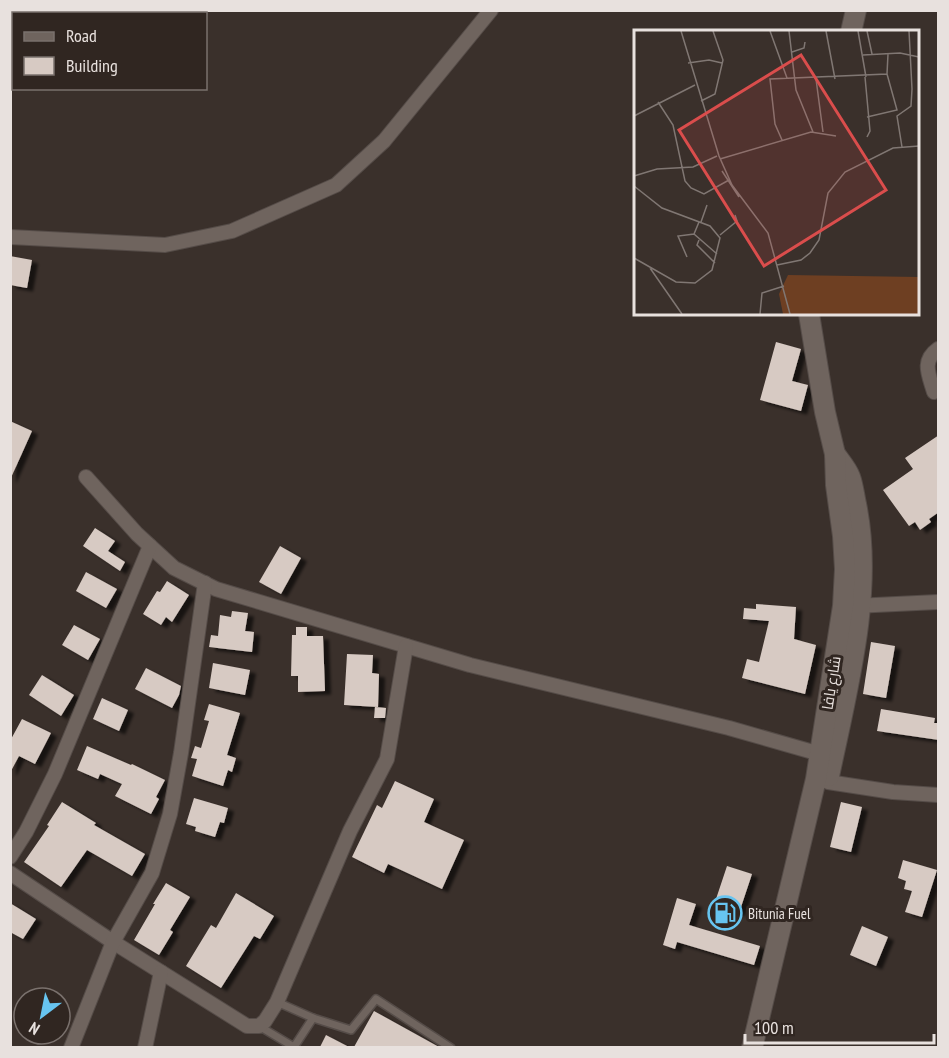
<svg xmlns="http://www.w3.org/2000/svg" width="949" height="1058" font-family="'PT Sans Narrow',Cairo,sans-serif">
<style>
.building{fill:#d7cac3;filter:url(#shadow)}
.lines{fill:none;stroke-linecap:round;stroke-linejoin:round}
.lane-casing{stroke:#554c48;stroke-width:10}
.street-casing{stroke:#554c48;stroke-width:16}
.secondary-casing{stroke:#554c48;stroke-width:22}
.lane{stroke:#6f645e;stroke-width:7}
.street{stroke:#6f645e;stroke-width:14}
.secondary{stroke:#6f645e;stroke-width:20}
.labels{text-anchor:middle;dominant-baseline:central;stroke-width:6;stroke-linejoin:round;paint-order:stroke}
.street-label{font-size:15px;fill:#e8e1de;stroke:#302621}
.poi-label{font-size:15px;fill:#e8e1de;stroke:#302621;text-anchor:start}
.inset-road{fill:none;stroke:#807773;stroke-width:1.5}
.view{fill:#da4d4c;fill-opacity:0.15;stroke:#da4d4c;stroke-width:3}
.inset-edge{fill:none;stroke:#e8e1de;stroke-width:3}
</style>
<defs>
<filter id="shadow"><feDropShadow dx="6" dy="3.5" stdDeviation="1.5" flood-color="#0009"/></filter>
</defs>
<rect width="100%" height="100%" fill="#3a302b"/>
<g class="building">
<path d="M10,256l22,4 -5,28 -17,-3z"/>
<path d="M776,342l25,7 -9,32 16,4 -7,26 -41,-11z"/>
<path d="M10,421l22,10 -22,49z"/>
<path d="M939,435v77l-10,7 2,3 -11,8 -5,-8 -6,4 -26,-36 30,-21 -8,-11z"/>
<path d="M95,528l20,13 -7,10 17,11 -5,9 -37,-25z"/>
<path d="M280,546l21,12 -20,36 -22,-12z"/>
<path d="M86,572l31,17 -11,19 -30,-17z"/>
<path d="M167,581l22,14 -17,27 -6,-5 -5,8 -18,-11 14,-23 3,1z"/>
<path d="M756,604l40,3 -2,32 22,6 -11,49 -63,-16 5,-19 12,3 10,-41 -26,-2 1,-11 12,1z"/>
<path d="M232,611l16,2 -3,18 9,1 -2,20 -43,-5 2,-12 7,1 2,-21 11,2z"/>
<path d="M74,625l26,14 -12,21 -26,-15z"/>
<path d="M296,627h11v9h16l2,55 -27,1v-16h-7l1,-41h4z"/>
<path d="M871,642l24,4 -9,52 -23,-4z"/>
<path d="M347,654l26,1 -1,18 7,1 -1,33 -34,-2z"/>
<path d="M213,663l37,7 -5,25 -36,-7z"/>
<path d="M146,668l35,18 -2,9 -7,13 -37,-19z"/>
<path d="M42,675l32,20 -13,21 -32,-21z"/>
<path d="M102,698l26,12 -9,21 -26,-12z"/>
<path d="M209,704l31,9 -13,42 9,3 -4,14 -4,-2 -5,16 -31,-10 5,-17 -6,-1 4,-12 6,2 8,-27 -5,-1z"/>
<path d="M375,707l11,1 -1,10h-11z"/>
<path d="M881,709l54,9 -1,5h5v17l-62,-9z"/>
<path d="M22,719l29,14 -16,31 -16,-8 -9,17v-32z"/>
<path d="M87,746l44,19 1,-1 33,16 -9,17 3,2 -8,15 -36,-18 7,-12 -22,-10 -2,5 -21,-9z"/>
<path d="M395,781l39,18 -10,23 40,18 -22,49 -54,-25 -4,9 -32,-16 25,-52 5,3z"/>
<path d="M194,798l34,10 -4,15 -4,-1 -5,15 -20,-6 1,-4 -10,-3z"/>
<path d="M62,802l34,21 -2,2 51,29 -13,22 -45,-26 -26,37 -37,-25 25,-36 -2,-1z"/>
<path d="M841,802l21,5 -11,45 -21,-5z"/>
<path d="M903,860l34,10 -15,47 -17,-5 7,-21 -8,-2 2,-8 -8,-3z"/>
<path d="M727,866l25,8 -13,39 -25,-8z"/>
<path d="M166,883l24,14 -20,33 3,2 -14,23 -25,-15 21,-36h-2z"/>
<path d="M236,893l38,23 -14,23 -6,-3 -33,52 -35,-22 25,-41 5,3z"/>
<path d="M677,898l19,6 -7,21 71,21 -6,19 -77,-23 -2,7 -12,-4z"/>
<path d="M10,903l26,16 -13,20 -13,-7z"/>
<path d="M862,926l26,11 -12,29 -26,-11z"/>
<path d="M374,1011l65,36h1h-86z"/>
<path d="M326,1035l23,12h-29z"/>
</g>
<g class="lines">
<defs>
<g id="lane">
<path d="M313,1018l38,12 25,-31 75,49"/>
<path d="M259,1026l35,21 19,-29 -36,-16"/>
</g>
<g id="street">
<path d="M10,237l155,8 67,-14 104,-46 48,-44 107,-131"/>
<path d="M934,392c-5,-17 -13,-31 4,-43"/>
<path d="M86,477l51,57 37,34 42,21 254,76 259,63 91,26"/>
<path d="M854,606l84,-4"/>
<path d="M828,782l65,10 45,3"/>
<path d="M10,857l16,-25 29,-58 95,-228"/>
<path d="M10,873l103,69 134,84h12l6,-5 12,-19 73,-171 37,-72 19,-113"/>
<path d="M71,1048l42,-106 39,-69 18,-59 11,-61 24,-170"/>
<path d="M145,1048l16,-76"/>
</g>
<g id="secondary">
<path d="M851,32l5,-22"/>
<path d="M829,776c18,-86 45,-185 27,-272 -2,-9 -3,-19 -6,-27 -3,-8 -10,-16 -15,-23"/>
<path d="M752,1048l64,-269 27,-173 2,-37 -2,-33 -7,-51 -1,-31 -10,-42 -16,-98"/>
</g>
</defs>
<use href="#lane" class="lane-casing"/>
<use href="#street" class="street-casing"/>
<use href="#secondary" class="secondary-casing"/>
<use href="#lane" class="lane"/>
<use href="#street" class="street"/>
<use href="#secondary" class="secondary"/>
</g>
<defs>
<symbol id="fuel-ring" viewBox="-11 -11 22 22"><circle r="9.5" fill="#302621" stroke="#67c4f0" stroke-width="1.5"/><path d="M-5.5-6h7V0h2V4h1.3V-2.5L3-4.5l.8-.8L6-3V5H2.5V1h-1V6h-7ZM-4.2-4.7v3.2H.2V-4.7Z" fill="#67c4f0"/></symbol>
</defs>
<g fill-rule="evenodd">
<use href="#fuel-ring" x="706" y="894" width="38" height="38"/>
</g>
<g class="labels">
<g class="street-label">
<text transform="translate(831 683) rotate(-81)">شارع يافا</text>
</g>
<g class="poi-label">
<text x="748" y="913">Bitunia Fuel</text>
</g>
</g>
<g transform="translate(634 30)">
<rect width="285" height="285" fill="#3a302b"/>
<path d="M154,245l131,2v37h-136l-4,-20z" fill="#6e3f22"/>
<path class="inset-road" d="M47,1l38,125 13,29 36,48 22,81M136,1l17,47M155,1l7,59 17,42M192,1l9,48M224,1l8,46M233,1l5,23M158,22l12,-4 1,-6M229,25l37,-2 19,4M54,33l21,-3 13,3M231,47l5,54 -3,6M182,49l7,53M67,71l14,-7 8,-34 -10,-29M24,72l15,23 12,56 6,7 13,6 25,-14M0,86l61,-31M233,87l30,-7 -10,-36M148,110l-7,-16 -5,-45 117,-5 1,-20M268,117l-5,-31 14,-10 1,-17 -3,-58M86,129l91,-27 25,4M88,141l17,26M0,146l23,-7 36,-2 24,-11M0,156l28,22 48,18 10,12 -8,32 -17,13 -19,-1 -42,-24M67,192l6,-17M60,204l23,20M86,205l17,-14 -2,-6M65,210l-2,5 18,18M53,227l-9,-21 16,-2 5,-12M143,235l24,-5 9,-7 9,-13 9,-47 17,-21 48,-24 26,-2M16,238l32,46M126,284l2,-21 22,-7"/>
<path class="view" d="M167,25l85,135 -122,76 -85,-136z"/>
<rect width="285" height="285" class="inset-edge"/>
</g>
<rect width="949" height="1058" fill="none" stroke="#e8e1de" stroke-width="24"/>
<rect x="12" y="12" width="195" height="78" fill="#302621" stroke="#7a716d" stroke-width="1.5"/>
<rect x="24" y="32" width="30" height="9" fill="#6f645e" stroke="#7a716d" stroke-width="1.5"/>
<text x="66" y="42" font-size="18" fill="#e8e1de">Road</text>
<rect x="24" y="57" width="30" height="18" fill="#d7cac3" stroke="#7a716d" stroke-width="1.5"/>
<text x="66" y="72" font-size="18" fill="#e8e1de">Building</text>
<g transform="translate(42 1016) rotate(212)"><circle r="28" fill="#302621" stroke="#7a716d" stroke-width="1.5"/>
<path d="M0-4.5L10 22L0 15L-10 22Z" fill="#67c4f0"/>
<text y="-9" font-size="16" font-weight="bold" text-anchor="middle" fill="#e8e1de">N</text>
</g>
<path d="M745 1034v9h189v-9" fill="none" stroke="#e8e1de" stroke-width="3"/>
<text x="754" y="1034" font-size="18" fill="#e8e1de" stroke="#302621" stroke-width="4.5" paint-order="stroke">100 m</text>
</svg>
